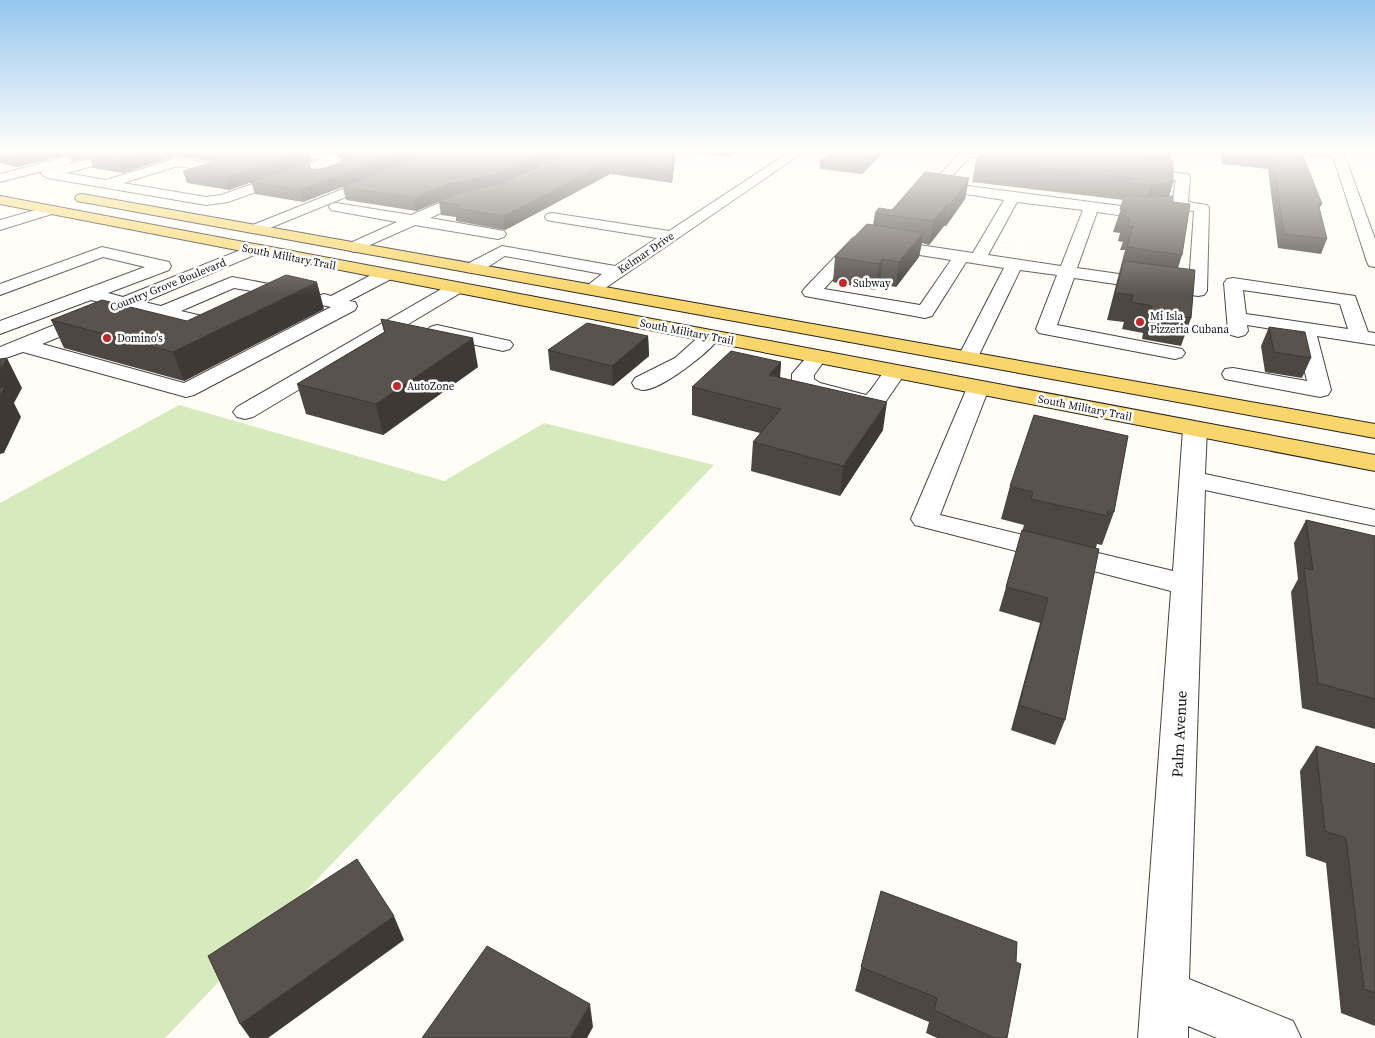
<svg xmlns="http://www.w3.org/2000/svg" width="1375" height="1038" font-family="'Source Serif 4',serif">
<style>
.green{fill:#d5ebbd}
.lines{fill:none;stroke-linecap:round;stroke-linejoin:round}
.minor-casing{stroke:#444;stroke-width:2}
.major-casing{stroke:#222;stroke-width:2}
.minor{fill:#fff;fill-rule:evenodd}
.major{fill:#f9d66b;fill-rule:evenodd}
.wall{fill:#4d4742}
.shaded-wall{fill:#3f3936}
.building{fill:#5a524d;stroke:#3f3936}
.poi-dot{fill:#c4262e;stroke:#fff;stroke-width:2}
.labels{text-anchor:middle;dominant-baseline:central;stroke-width:5;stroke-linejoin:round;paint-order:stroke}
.far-street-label{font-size:11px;fill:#111;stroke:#fff}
.far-poi-label{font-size:11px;fill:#111;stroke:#fff;text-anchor:start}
.near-street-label{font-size:15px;fill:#111;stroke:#fff}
</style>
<rect width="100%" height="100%" fill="#fffdf5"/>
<path class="green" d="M179,405l265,76 100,-58 170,42 -549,573h-165v-535z"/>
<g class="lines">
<defs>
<g id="minor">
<path d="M123,151h18l-2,3 -73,19 40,7 71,-22 43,7 1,3 -1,3 -28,8 -7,-4 2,-3 11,-3 -20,-3 -55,17 83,14 15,-2 99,-35 -39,-5 -4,-1 -2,-3c14,0 58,-2 67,8l-2,3 -112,40 -22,3 -158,-27 -7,-4 2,-3z"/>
<path d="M791,151h14l-207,142 -6,1 -6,-1 -3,-4 19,-15 -97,-18c-12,7 -25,19 -38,16l-3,-4 3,-4 35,-18 113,20 42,-28 -105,-17 -5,-1 -2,-3 2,-3 5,-1 117,18z"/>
<path d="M962,151l56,4 6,4 -6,4 -49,-6 -21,24 4,3 192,25 20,-1 8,-3 4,-25 -41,-4 -7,-4 2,-3 5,-1 53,6 2,3 -2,25 19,3 2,3 -2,83 -3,4 -6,1 -124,-18 -17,47 125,24 3,4 -3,4 -7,2 -136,-26 -3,-4 21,-54 -37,-5 -42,87 -3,4 -7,2 -7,-2 -3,-4 46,-89 -38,-6 -34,54 -7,2 -120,-22 -3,-4 3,-4 48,-50 6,-2 114,17 31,-53 -57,-9c-6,-1 -9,-5 -13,-10l2,-3zM1017,202l66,8 -22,56 -73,-11zM1184,210l10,1 -5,73 -112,-16 20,-56c24,3 67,13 87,-2zM863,246l88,14 -31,45 -96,-16z"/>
<path d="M1304,151h39l32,88v28l-6,-1 -2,-4 -34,-106 -23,-1z"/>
<path d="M66,157l6,4 -2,3 -70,18v-8z"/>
<path d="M353,185l7,4 -2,3 -98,40h-10l-3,-3 3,-3z"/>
<path d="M476,193l5,1 2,3 -2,3 -21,4 -30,14 74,13 2,3 -2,3 -6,2 -83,-14 -61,27 -6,-2 -2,-3 2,-3 49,-22 -61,-11 -5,-1 -2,-3 2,-3 5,-1 75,12 40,-17z"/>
<path d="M50,206l5,1 2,3 -2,3 -55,17v-10z"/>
<path d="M253,245l6,2 2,3 -2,3 -115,49 17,4 71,-29 48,9 3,4 -3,4 -6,1 -40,-7 -53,23 21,5 17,-8 7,-2 7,2 2,4 -2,4 -29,12 -77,-19 -85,35 142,39 147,-76 -14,-3 -2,-4 2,-4 7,-2 7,2 48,-25 6,-1 6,1 3,4 -3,4 -42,22 6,1 2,4 -2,4 -161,85 -8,2 -163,-45 -23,8v-13l106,-43 -15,-4 -91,34v-13l145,-54 -42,-10 -103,38v-11l102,-37 67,15 2,4 -2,4 -61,23 15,4z"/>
<path d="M1233,278l122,18 13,36 7,1v12l-58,-9 14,54 -3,5 -8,2 -95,-18 -3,-5 3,-5 8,-1 74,13 -11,-48 -49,-8 1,6 -3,4 -7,2 -7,-2 -3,-4 -4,-48 3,-4zM1243,290l97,14 8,25 -102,-15z"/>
<path d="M456,283l6,1 3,4 -3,4 -209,125 -8,2 -8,-2 -4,-5 4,-5 213,-123z"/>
<path d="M437,325l73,16 3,4 -3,4 -7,2 -73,-16 -3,-4 3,-4z"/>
<path d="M710,331l7,2 3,4c-10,15 -59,53 -77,53 -3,0 -5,-2 -8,-2l-3,-5 3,-5 40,-20 28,-25z"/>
<path d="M817,351l7,2 3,4 -13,18v4l6,4 46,12c13,-11 16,-33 37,-28l3,5 -24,35 -16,2 -62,-16 -9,-6 -3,-5v-8l18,-21z"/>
<path d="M978,381l8,2 3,5 -49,127 233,56 10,-142 4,-5 8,-2 8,2 4,5 -2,45 170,36v16l-170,-36 -16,489 104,42 8,17h-84l-29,-12v12h-50l33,-447 -256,-66 -4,-6 56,-131 3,-5z"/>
</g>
<g id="major">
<path d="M82,194l1293,230v14l-1298,-237 -2,-3 2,-3z"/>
<path d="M0,196l1375,259v16l-1375,-267z"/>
</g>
</defs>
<use href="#minor" class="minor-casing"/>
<use href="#major" class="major-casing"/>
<use href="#minor" class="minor"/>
<use href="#major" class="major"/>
</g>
<g class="wall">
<path d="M0,151h376l-34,11 -1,-5 -11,-5 -21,-1 3,10 -40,14 39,-6h11l55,-18h59l-133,51 -48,-8 -4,-12 -22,8 -42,-7 -4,-12 31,-9 -38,-6 -53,17 -30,-5 -4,-10 -15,3 -8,-6 -49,12 -17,-4z"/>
<path d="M438,151h140l-73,32 5,-1 71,-31h175l-7,4 -14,-2 -7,4 -52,-6 -4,32 -62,-9 -105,56 -49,-9v-4l-15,-2 -2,-13 14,-6 -37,15 -70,-11 -3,-13z"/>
<path d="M835,151h50l-23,23 -42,-5v-8z"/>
<path d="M1220,151h81l21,53 -3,5 8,30 -6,15 -43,-6 -10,-79 -46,-5z"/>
<path d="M1170,160l3,23 -4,14 4,5 9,53 -4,13 13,50 -10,28 -39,-7 1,-6 -21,-4 2,-7 -17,-2 18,-70h-5l3,-8 -5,-1 2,-8 -7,-1 11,-32 -152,-18 4,-21z"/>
<path d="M969,178l-4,21 -19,27h-2l-15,19 -7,-2 -3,14 -23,30 -16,-3 -5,6 -42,-8 2,-25 38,-32 2,-12 17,-3z"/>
<path d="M324,309l-140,72 -120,-33 -13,-28 136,1z"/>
<path d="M381,319l97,48 -95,68 -77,-21 -9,-30 87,-52z"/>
<path d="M1269,327l42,31 -9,20 -37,-6 -4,-26z"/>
<path d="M648,336l1,20 -36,30 -63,-16 -2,-20z"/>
<path d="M781,362l-1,15 103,53 -43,66 -89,-25 2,-29 7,-9 -68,-18v-28z"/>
<path d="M1010,486l104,26 -12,33 -5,-1 -1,4 -31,172 -10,25 -44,-15 29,-107 -41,-12 25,-86 -23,-6z"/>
<path d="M1306,520l69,16v193l-73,-21 -11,-116 7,-13 -4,-36z"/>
<path d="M1316,746l59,18v262l-34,-13 -15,-150 -20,-7 -6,-85z"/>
<path d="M881,891l126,147h-70l-11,-5 3,-11 -74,-31z"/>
</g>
<g class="shaded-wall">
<path d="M34,151h30l2,4 -49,12 -5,-11z"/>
<path d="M69,151h48l-28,5v2l-15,3z"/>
<path d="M154,151h21l1,5 -53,17 -4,-12z"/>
<path d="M306,151h3l3,10 -83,29 -4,-12z"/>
<path d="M340,151h36l-34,11z"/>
<path d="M405,151h31l-133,51 -3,-12z"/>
<path d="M552,151h26l-77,34 -50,11 -35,15 -2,-13 35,-14z"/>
<path d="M674,151h2l-4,32 -1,-12z"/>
<path d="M728,151h7v2l-7,4z"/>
<path d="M749,151h7l-7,4z"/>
<path d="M879,151h6l-23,23 1,-8z"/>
<path d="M609,162l1,12 -105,56 -1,-14z"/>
<path d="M969,178l-4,21 -19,27 4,-22z"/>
<path d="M1173,183l-7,22 -22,2 7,-22z"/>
<path d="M948,203l-4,23 -15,19 4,-24z"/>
<path d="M923,233l-4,24 -23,30 3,-25z"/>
<path d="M883,259l-3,25 -5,6 4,-26z"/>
<path d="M317,282l7,27 -140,72 -11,-29z"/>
<path d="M648,336l1,20 -36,30 -1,-20z"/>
<path d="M473,338l5,29 -95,68 -7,-31z"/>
<path d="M7,358l15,30 -8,15 7,14 -17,36 -4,1v-84z"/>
<path d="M781,362l-2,27 -10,-14z"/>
<path d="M887,402l-4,28 -43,66 3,-30z"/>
<path d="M394,916l10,24 -136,98h-18l-10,-14z"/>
<path d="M590,1004l3,23 -6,11h-17z"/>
</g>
<g class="building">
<path d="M0,151h34l-22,5 -12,-3z"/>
<path d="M112,151h42l-35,10 -30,-5z"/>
<path d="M209,151h97l-81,27 -42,-7 34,-10 2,-5 -2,-4z"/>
<path d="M377,151h28l-105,39 -49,-8 57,-19 3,6h11z"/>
<path d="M438,151h114l-52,22 -51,11 -35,14 -71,-11z"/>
<path d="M581,151h93l-3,20 -62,-9 -105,54 -50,-8 6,-3 -21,-3 20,-9 51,-11z"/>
<path d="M835,151h44l-16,15 -43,-5z"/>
<path d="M983,151h96l94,9v23l-22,2 -21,-2 1,-5 -155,-17z"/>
<path d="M1085,151h86l-1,9z"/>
<path d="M1226,151h75l21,53 -4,-1 9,36 -43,-5 -11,-77 -47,-5z"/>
<path d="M925,172l44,6 -19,26 -2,-1 -15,18 -58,-8 4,-5 13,2z"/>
<path d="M1125,195l24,2 24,-1v6l17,2 -8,51 -55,-8 6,-21h-5l2,-8 -6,-1 3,-7 -7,-1z"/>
<path d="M867,224l56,9 -24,29 -16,-3 -4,5 -44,-7z"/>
<path d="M1124,261l71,9 -4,48 -40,-7 1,-5 -21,-4 2,-7 -18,-2z"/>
<path d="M286,275l31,7 -144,70 -122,-32 51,-20 85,21z"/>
<path d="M381,319l92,19 -97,66 -79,-20 88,-52z"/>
<path d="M587,323l61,13 -36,30 -64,-16z"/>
<path d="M1269,327l36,5 6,26 -37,-6z"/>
<path d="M731,351l50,11 -12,13 118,27 -44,64 -90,-24 28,-33 -89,-22z"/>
<path d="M7,358l-7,12v-11z"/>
<path d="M0,387h5l-5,9z"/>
<path d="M1034,415l94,21 -14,76 -6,-2 -1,6 -76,-17 2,-7 -23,-6z"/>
<path d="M1306,520l69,16v163l-57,-16 -14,-115 9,2z"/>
<path d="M1022,530l77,19 -34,171 -46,-15 29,-107 -42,-11z"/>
<path d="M1316,746l59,18v229l-11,-4 -18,-151 -21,-7z"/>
<path d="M357,859l37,57 -154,108 -32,-68z"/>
<path d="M881,891l136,51 -1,20 5,2 -14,74h-13l-60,-28 3,-12 -76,-31z"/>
<path d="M487,946l103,58 -20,34h-148z"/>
</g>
<linearGradient id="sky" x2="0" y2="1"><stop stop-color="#95c6ee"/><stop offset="0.51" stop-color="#fffefa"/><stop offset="1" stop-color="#fffefa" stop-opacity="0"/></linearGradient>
<rect width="1375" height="296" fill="url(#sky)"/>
<g class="poi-dot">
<circle cx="843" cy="283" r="5"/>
<circle cx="1140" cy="322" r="5"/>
<circle cx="107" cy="338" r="5"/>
<circle cx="397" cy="386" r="5"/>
</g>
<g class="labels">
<g class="far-street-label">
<text transform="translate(646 253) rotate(-34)">Kelmar Drive</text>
<text transform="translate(289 257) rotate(11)">South Military Trail</text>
<text transform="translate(168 285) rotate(-22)">Country Grove Boulevard</text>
<text transform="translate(687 332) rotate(11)">South Military Trail</text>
<text transform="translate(1085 408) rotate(11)">South Military Trail</text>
</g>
<g class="far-poi-label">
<text x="853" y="283">Subway</text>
<text x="1150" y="316">Mi Isla<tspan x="1150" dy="13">Pizzeria Cubana</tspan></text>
<text x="117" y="338">Domino's</text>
<text x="407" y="386">AutoZone</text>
</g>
<g class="near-street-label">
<text transform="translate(1179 734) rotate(-87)">Palm Avenue</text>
</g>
</g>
</svg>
